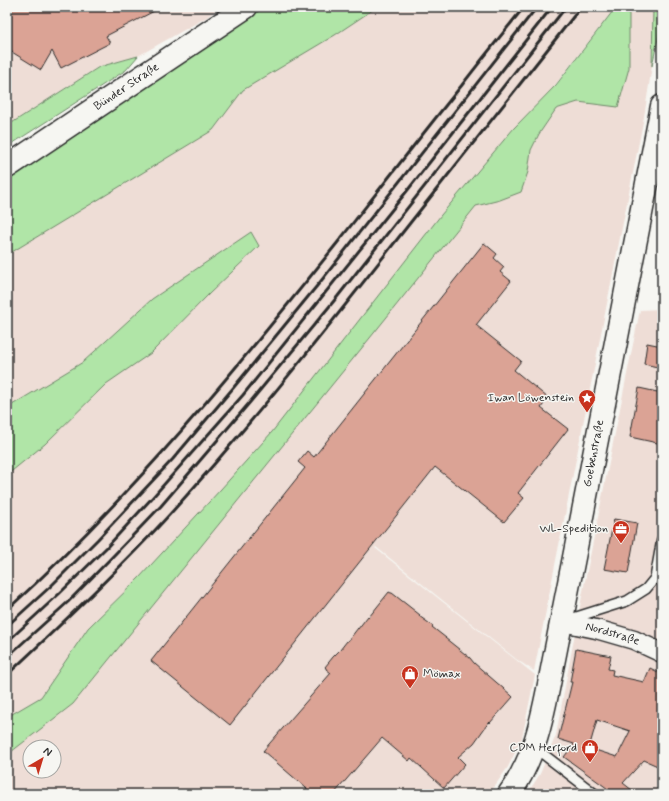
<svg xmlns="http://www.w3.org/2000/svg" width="669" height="801" font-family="Mynerve,sans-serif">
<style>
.built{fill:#eeddd6;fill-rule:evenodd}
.green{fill:#b0e5a7;stroke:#6e8869}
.building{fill:#dba395;stroke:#2b2b2b;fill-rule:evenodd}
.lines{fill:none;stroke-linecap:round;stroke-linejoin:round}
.lane-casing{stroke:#2b2b2b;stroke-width:12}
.street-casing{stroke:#2b2b2b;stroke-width:21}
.secondary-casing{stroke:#2b2b2b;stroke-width:25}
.lane{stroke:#f6f6f2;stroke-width:9}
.street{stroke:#f6f6f2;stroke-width:18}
.secondary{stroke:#f6f6f2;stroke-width:22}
.rail{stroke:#2b2b2b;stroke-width:3}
.labels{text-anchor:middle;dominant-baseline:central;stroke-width:3;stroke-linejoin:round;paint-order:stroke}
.street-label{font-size:12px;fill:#2b2b2b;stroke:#f6f6f2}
.poi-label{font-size:12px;fill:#2b2b2b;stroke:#f6f6f2;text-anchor:end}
</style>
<rect width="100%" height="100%" fill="#f6f6f2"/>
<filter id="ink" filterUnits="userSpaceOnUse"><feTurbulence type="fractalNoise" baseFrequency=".025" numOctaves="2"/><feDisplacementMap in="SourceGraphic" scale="8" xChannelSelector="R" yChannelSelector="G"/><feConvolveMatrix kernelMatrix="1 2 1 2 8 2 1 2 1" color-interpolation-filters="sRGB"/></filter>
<g filter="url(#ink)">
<g class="built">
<path d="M7,7h213l-13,10 -69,39 -39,11 -92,59z"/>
<path d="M262,7h354l-282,362 222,-284 73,-17v-61h24l-1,59 -8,51 -110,554 -18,-12 -140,-112 -1,1 160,127 -13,63 -14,29 -19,27h-482v-617zM30,747h24v24h-24z"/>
<path d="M662,309v485h-135l13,-20 16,-39 26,-139 58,-286z"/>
</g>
<g class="green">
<path d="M262,7h115l-42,28 -92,55 -30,40 -206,125v-78z"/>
<path d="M616,7h13v61l-11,39 -40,-5 -22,7 -17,25 -8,16 -3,22 -7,20 -21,8 -24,6 -102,127 -301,371 -66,51v-38l34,-20 47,-69 51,-50 82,-89 51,-57 169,-217 73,-87 42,-43z"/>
<path d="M653,7h9v13l-10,46z"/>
<path d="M138,56l-12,14 -119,77v-21l92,-59z"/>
<path d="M251,232l8,14 -50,48 -58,59 -45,31 -61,60 -38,31v-67l76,-46 69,-63z"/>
</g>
<g class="building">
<path d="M7,7h155l-56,29 4,7 -49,25 -9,-17 -11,19 -34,-21z"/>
<path d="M484,243l13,11 -3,4 10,9 -4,5 11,9 -35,44 45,36 -7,9 34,28 -7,10 27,21 -50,64 6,5 -20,24 -69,-55 -205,258 -79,-64 154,-193 -7,-6 9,-11 7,6z"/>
<path d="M647,343l15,3v22l-18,-4z"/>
<path d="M639,388l23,5v51l-32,-7z"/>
<path d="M614,519l23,4 -9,50 -24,-4z"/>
<path d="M389,592l2,1h1l28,22 -1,1 14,10 -1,1 14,11h-1l25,20 4,5 37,32 2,2 -8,9 -9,10 -6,7 -1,-1 -15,21 -16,14 7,7 -21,24 -33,-30 -2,3 -27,-23 -48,56h-21l-50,-43 68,-78 -5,-4v-1l-1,-1 8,-10 7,-7 7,-9h1l10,-13v1l10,-13 1,1z"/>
<path d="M576,649l35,7 -3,13 5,1 -1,5 32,7 6,-14 12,6v94l-18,-8 -21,23 14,11h-22l-51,-37 10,-13 -16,-5 14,-57h-2zM597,720l33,11 -13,26 -28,-9z"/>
</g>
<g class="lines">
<defs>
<g id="lane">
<path d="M567,620l60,-19 19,-12 9,-11 7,-39"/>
<path d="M533,748l10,6 52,40"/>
</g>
<g id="street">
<path id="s1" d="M562,622l34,7 38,11 28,13"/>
</g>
<g id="secondary">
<path id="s2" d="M7,167l239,-160"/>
<path id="s3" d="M509,794c28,-38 35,-85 44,-130 9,-44 17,-88 26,-132 27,-142 55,-284 83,-426"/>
</g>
</defs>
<use href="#lane" class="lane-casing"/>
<use href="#street" class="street-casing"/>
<use href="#secondary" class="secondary-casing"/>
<use href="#lane" class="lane"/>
<use href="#street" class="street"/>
<use href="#secondary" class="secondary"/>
<g class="rail">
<path d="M7,610c122,-111 228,-239 331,-368 41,-52 82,-105 124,-157 20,-26 41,-52 62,-78"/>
<path d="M7,626l44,-40 47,-47 75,-80 61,-72 87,-106 216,-274"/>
<path d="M7,642l52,-48 48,-47 45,-49 91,-103 164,-204 145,-184"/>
<path d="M7,657l61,-55 47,-48 46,-48 90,-105 87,-105 228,-289"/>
<path d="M7,675c56,-52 112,-105 164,-162 84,-93 162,-192 239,-290 57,-72 114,-144 171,-216"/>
</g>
</g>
</g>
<defs>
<symbol id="sight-pin" viewBox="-11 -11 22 30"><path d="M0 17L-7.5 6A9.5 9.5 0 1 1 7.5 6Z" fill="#c8321e" stroke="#f6f6f2"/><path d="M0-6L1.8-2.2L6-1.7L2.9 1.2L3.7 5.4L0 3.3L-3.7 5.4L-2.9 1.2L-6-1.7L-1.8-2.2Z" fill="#fff"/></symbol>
<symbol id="office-pin" viewBox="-11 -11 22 30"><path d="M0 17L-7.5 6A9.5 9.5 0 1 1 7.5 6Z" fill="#c8321e" stroke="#f6f6f2"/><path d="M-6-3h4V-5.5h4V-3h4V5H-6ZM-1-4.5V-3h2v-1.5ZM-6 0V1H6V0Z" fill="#fff"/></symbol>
<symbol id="shop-pin" viewBox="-11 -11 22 30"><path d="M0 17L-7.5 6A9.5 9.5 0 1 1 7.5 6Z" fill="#c8321e" stroke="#f6f6f2"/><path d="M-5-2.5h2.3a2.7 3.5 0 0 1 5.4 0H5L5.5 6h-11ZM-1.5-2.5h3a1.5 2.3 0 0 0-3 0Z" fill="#fff"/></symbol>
</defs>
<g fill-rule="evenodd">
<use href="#sight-pin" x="577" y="388" width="20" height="27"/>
<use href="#office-pin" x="611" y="519" width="20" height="27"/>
<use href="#shop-pin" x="400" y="664" width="20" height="27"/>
<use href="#shop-pin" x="580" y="738" width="20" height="27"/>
</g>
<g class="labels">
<g class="street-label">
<text stroke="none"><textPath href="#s2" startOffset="144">Bünder Straße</textPath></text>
<text stroke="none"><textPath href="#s3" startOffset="353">Goebenstraße</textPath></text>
<text stroke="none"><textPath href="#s1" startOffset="52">Nordstraße</textPath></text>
</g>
<g class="poi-label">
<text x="574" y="398">Iwan Löwenstein</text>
<text x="608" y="529">WL-Spedition</text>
<text x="423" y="674" text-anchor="start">Mömax</text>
<text x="577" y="748">CDM Herford</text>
</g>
</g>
<rect width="669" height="801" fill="none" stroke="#f6f6f2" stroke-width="24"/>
<rect x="12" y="12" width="645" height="777" fill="none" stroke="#2b2b2b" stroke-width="1.5" filter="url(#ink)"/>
<g transform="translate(42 759) rotate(38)"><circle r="19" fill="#f6f6f2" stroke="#a5a5a2"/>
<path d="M0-3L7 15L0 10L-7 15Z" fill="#c8321e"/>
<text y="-6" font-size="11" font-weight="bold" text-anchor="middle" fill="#2b2b2b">N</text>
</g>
</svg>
